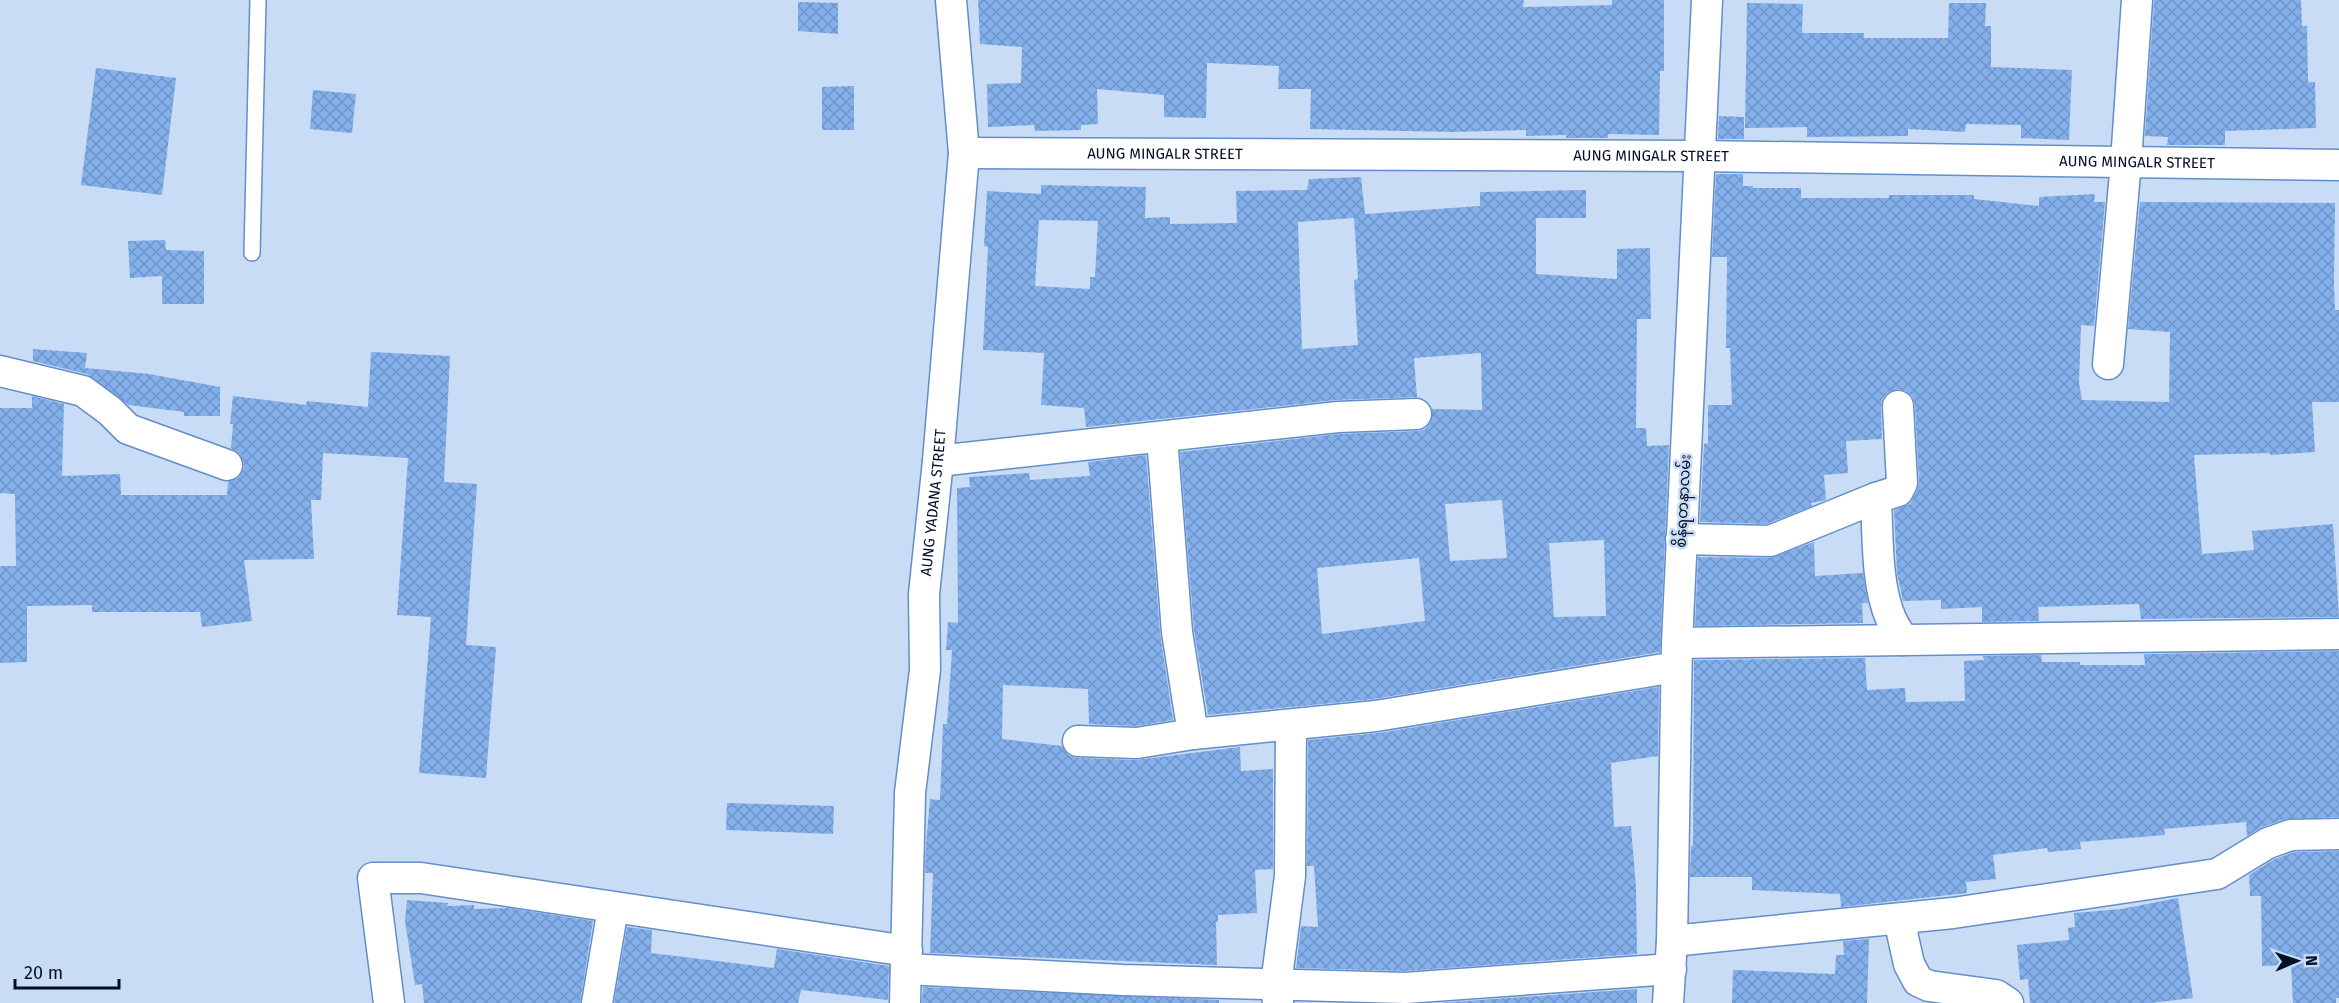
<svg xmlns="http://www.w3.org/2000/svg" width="2339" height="1003" font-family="'Fira Sans','Noto Sans Myanmar',sans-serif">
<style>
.building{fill:url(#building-cross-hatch);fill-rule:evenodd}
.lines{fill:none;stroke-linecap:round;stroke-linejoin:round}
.lane-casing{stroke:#638ec8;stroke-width:18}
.street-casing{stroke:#638ec8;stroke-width:33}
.lane{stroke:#fff;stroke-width:15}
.street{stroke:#fff;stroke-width:30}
.labels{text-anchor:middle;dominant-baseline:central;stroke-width:5;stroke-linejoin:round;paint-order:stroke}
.street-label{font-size:15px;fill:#020f25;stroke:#c9dcf5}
</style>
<defs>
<pattern id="building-cross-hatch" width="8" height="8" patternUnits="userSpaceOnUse" patternTransform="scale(1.5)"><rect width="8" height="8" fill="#83afeb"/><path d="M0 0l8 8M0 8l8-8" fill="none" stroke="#7095c9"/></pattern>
</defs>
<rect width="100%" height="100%" fill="#c9dcf5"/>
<g class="building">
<path d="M978,0h546l-1,7 89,-2v-5h52v71h-4l-1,64 -51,-1v4h-42v-3l-40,1v-6l-73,2 -143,-3 1,-40h-33l1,-23 -72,-3 -1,55 -42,-1v-22l-67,-6 1,35 -17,1v5l-46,1 -1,-6 -46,2 -1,-43 34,-1 1,-36 -42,-3z"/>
<path d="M2154,0h147l1,26h5l1,56h7l1,46 -91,3v14h-58l1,-8 -23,-1z"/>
<path d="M798,2l40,1v31l-40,-3z"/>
<path d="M1747,3l56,1 -1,29h62v5h84l1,-35h37l-1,23h6v41l81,3 -3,70 -48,-2v-13l-55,-1 -1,8 -57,-3v7l-101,1v-10l-62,1z"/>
<path d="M96,68l80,10 -14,117 -81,-10z"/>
<path d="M854,86v44h-32v-43z"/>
<path d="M313,90l43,4 -4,39 -42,-4z"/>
<path d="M1719,116l25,1v22h-26z"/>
<path d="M1716,174h27v12h10v2h48v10h88v-3h85v4l65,7v-9l56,-3 -1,8h11l-11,124 -13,-1 -2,58 3,17 87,2 1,-70 -42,-3 12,-127 195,1 -1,81 1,26h4v92h-27l3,50 -45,3v-2l-76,2 8,99 52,-4 -2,-19 81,-7 6,93 -198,2 -2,-15 -101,3 1,14 -57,1v-15l-41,2v-9l-38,1 -6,-28 -3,-63 16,-6 7,-13 2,-9 -4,-77 -3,-9 -6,-5 -8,-2 -10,3 -6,7 -1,8 1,32 -36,2 2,32 -24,2 2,25 -15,3 1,3 -45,18 -67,-2 4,-78 4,-1v-38h24l-2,-57h-4l1,-91h-15z"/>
<path d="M1361,177l4,37 115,-8v-14l106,-2v28h-50v56l81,5v-30l33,-1 1,71h-14l-1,109h10l1,18 22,-1 -9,207 -286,47 -166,16 -14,-85 -14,-178 159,-18 78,-3 8,-2 6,-7 1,-13 50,1 -1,-57 -67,5 3,39 -81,3 -250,27 -2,-19 -43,-3 3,-52 -61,-3 5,-103 -4,-1 3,-55 54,3v-9l105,2 -1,31 25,-1v7l67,-1 -1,-32 71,-1 2,-11zM1354,218l4,61 -4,1 4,65 -56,4 -4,-127zM1039,220l59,1 -3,56h-5v12l-55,-3zM1502,500l5,58 -57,3 -5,-57zM1604,540l2,76 -52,1 -5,-74zM1419,558l6,63 -103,13 -5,-66z"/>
<path d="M165,240l1,10 38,1v53h-42v-28l-32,2 -2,-37z"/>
<path d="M33,349l54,4 -2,15 64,6 71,13v29h-36v-4l-55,-7 -42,-31 -54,-13z"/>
<path d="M371,352l79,4 -6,126 33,2 -11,161 30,2 -10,131 -67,-5 12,-156 -34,-2 11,-157 -85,-5 -2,47h-10l3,59 -70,1 8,61 -50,6 -2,-15h-108v-7l-65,1v56l-27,1v-97h16l-1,-72 -15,-1v-85h32v-12l32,8 -2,72 58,-2 1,21h106l1,-13 10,-4 5,-8 1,-7 -4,-9 -9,-6 2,-24h-3l3,-28 73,9 1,-4 61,6z"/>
<path d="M1146,455l14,178 13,87 -37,6 -47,-2 -1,-35 -85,-4 -1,54 60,7 6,9 9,3 59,2 104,-13 1,24 32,-2v100l-18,1 2,43 -39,2v7h-2l1,43 -287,-12 3,-80h-8l1,-29 4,-45 10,1 3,-76h4l5,-74h-6l2,-28 10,1 -1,-135 13,-1 -1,-10 60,-4 1,7 60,-4 -2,-14z"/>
<path d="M1814,542l1,34 48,-3 5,30h-6l1,20 -168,3 3,-69 72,1z"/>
<path d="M2339,651v166l-53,2 -24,8 -15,9 -1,-14 -82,7 1,6 -85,7 1,7 -33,3 -1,-4 -54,7 3,24 -30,3 1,11 -126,14 -1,-13 -88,-4v-13h-62l1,-31h2l1,-186 171,-2 2,32 38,-2 1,14 59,-1 -1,-40 20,-1 -1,-4 58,-1 1,7h38v3h65l-1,-11z"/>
<path d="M1659,687l-1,69 -47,7 3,64 17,-1 5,62 1,66 -232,17 -109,-3 5,-42 17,1 -4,-61h-7l1,-126 71,-7z"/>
<path d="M727,803l107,3 -1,28 -107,-4z"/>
<path d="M2339,851v147h-3v5h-43l-2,-38 -29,1 -1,-70h-11l-1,-21 26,-16 19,-7z"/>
<path d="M2178,898l15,100 -42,5h-121l-2,-24 -8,1 -3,-35 52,-5 -1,-12 7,-1 -1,-14 47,-4z"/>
<path d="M407,900l41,3 -1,3 27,-1v4l34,-1 85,13 -13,82h-156l-2,-19 -7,1 -10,-64z"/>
<path d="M627,927l25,3 -1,23 123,15 3,-19 112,17 -1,34 -87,-10 -3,13h-184z"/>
<path d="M1869,939l-2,64h-135l1,-33 102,4 1,-19h8l-1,-14z"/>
<path d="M923,987l296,13v3h-297z"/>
<path d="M1637,989v14h-200z"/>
</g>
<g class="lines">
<defs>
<path id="lane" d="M252,253l6,-253"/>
<g id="street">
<path id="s1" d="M964,153l734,3 641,9"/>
<path d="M2108,364l18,-202 11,-162"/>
<path d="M0,371l83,20 27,20 18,18 99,36"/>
<path d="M1162,437l15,195 16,102"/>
<path d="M938,461l400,-44 78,-3"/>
<path d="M1876,498c2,37 0,87 15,121 3,7 8,14 12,21"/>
<path d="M1681,539l89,2 106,-43 22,-7 4,-8 -4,-77"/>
<path d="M1677,643l662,-9"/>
<path d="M1078,741l59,2 56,-9 183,-18 300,-49"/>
<path d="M1899,919l10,45 9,17 11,5 67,9 12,8"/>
<path d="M1672,941l281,-28 264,-39 51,-31 23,-8 48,-1"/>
<path d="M906,969l217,11 282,8 266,-19"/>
<path d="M389,1003l-16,-125h48l486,73"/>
<path d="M597,1003l16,-95"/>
<path id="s2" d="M905,1003l5,-210 15,-123 -1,-76 14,-133 26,-308 -13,-153"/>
<path d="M1278,1003l-2,-18 14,-109 1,-151"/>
<path d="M1668,1003l4,-62 5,-298 30,-643"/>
</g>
</defs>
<use href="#lane" class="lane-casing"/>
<use href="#street" class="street-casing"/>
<use href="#lane" class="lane"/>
<use href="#street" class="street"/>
</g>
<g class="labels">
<g class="street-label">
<text stroke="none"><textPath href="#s1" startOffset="201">AUNG MINGALR STREET</textPath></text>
<text stroke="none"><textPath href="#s1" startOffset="687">AUNG MINGALR STREET</textPath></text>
<text stroke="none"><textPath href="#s1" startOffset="1173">AUNG MINGALR STREET</textPath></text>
<text stroke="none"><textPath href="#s2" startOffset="502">AUNG YADANA STREET</textPath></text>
<text transform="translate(1683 501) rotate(-87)">စိန်ရတနာလမ်း</text>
</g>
</g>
<g transform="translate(2297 961) rotate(88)" stroke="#c9dcf5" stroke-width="4.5" paint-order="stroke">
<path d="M0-4.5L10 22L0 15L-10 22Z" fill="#020f25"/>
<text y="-9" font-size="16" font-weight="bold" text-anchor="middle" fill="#020f25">N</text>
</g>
<path d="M15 979v9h104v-9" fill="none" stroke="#020f25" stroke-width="3"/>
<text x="24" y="979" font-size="18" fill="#020f25" stroke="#c9dcf5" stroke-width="4.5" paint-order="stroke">20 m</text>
</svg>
